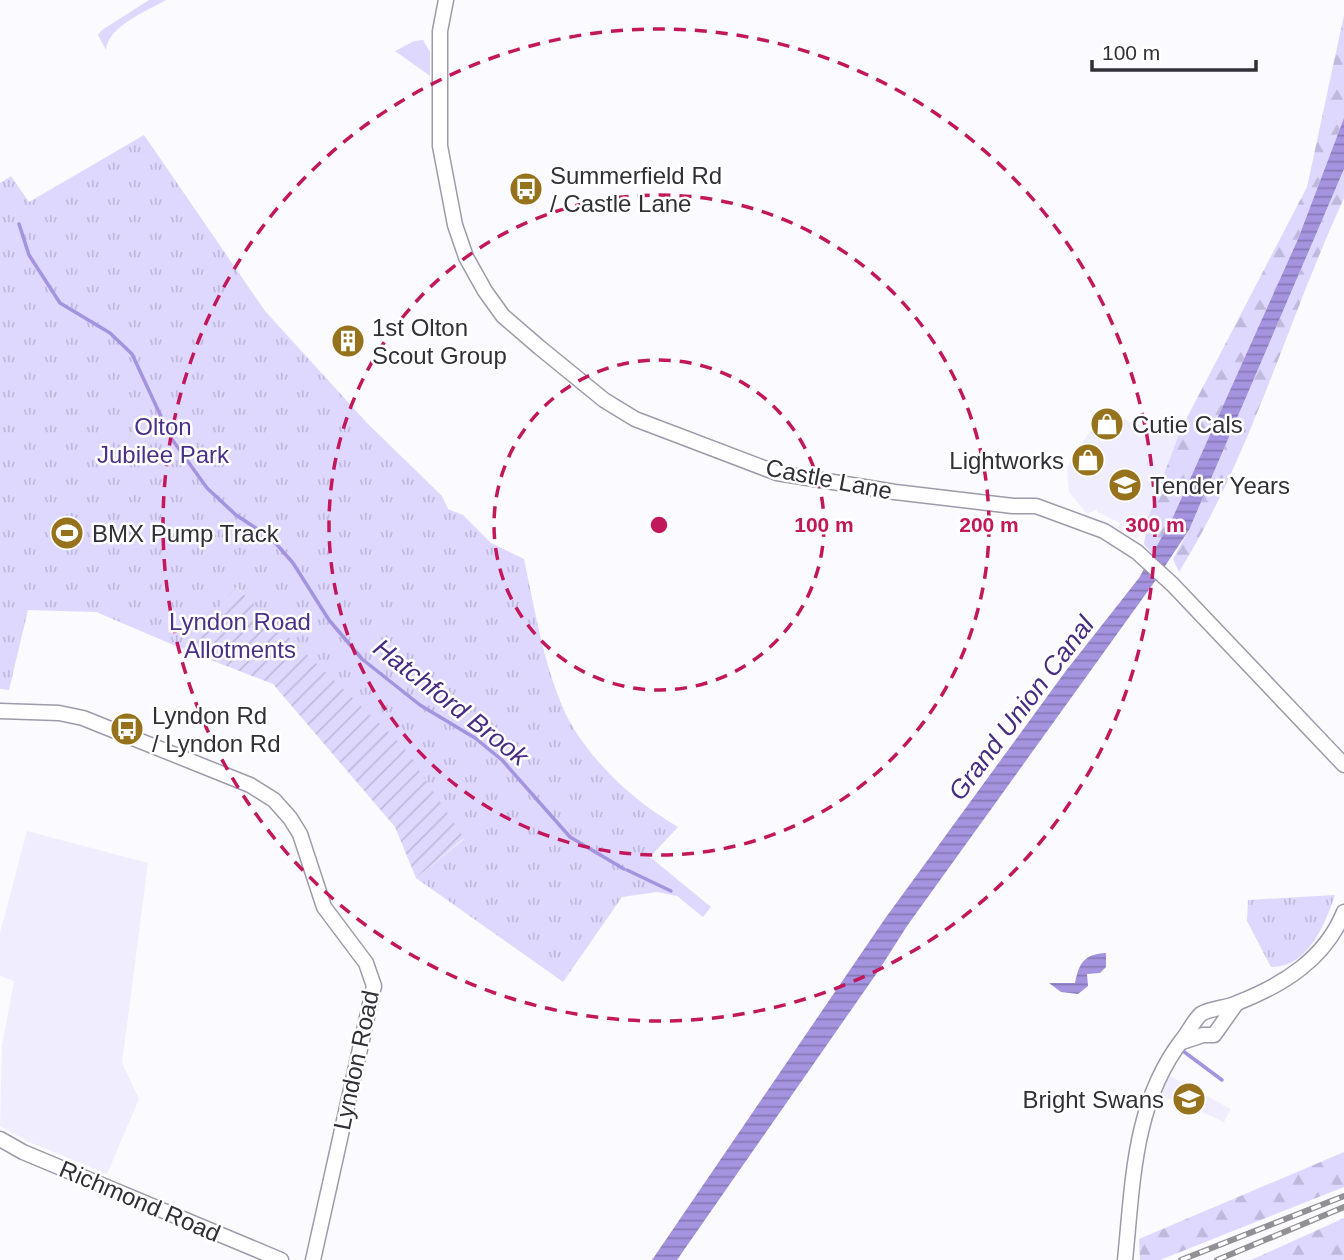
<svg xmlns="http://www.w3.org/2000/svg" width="1344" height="1260" font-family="Helvetica,sans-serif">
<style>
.built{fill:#f0eefe}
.grass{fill:#ded8ff}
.forest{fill:url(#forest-firs)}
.park{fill:url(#park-tufts)}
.garden{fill:url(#garden-furrows)}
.water{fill:url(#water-rules)}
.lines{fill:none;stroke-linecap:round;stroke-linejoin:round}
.stream{stroke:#a494e0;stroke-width:3.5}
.tertiary-casing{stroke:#9d9aac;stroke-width:17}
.tertiary{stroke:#fff;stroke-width:14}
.rail-casing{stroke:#929096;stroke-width:6}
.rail{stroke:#fff;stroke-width:3.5;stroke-dasharray:10;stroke-linecap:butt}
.ring{fill:none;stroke:#c2185b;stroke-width:3.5;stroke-dasharray:12 9}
.labels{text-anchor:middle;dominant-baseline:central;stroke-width:5;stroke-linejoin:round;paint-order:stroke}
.poi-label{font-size:24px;fill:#312f37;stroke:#fff;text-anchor:start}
.park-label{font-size:24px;fill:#4b3089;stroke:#fff}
.street-label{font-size:24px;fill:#312f37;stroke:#fff}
.water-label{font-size:26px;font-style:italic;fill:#472c84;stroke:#fff}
.centre{fill:#c2185b;stroke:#fff;stroke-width:3.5}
.ring-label{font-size:21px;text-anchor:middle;font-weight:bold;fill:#c2185b;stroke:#fff;stroke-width:5;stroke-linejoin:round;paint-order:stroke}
</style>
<defs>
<pattern id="forest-firs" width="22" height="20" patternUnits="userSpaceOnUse" patternTransform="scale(1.75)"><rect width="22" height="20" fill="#ded8ff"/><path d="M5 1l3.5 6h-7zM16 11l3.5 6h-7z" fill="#bfbadb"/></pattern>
<pattern id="park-tufts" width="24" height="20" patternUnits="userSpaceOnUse" patternTransform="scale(1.75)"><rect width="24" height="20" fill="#ded8ff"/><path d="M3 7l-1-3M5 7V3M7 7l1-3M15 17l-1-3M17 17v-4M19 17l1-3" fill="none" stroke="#bfbadb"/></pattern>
<pattern id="garden-furrows" width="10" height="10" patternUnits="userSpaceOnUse" patternTransform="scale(1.75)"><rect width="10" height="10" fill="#ded8ff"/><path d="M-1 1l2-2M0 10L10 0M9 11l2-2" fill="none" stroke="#bfbadb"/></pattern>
<pattern id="water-rules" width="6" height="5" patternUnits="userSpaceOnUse" patternTransform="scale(1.75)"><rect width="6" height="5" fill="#a494e0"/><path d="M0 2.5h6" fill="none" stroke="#8679b6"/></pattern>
</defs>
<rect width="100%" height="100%" fill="#fbfafe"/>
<g class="built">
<path d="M1105,407l29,17 46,7 -32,87 -11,21 -19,-11 2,-5 -23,-11v-3l-10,5 -18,-22 -2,-25z"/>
<path d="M27,831l121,32 -26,200 17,36 -32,75 -78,-32 -29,-16 2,-80 12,-65 -14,-5v-43z"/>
<path d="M1170,1076l61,33 -7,13 -51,-23h-15z"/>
</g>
<g class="grass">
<path d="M149,0h17c-19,11 -58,26 -60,50l-8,-15 4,-5z"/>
<path d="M423,40l7,12v24l-35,-25 19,-10z"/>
<path d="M650,857l61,50 -8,10 -26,-21 -20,-4 1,-9z"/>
</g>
<g class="forest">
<path d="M1344,15v103l-46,121 -125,278 -20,38 -9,-11 4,-26 32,-87 127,-244z"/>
<path d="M1344,169v29c-57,124 -93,258 -165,374l-6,-13 16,-29z"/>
<path d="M1344,1152v35l-184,73h-20l-1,-21z"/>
<path d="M1344,1218v42h-93z"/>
</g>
<g class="park">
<path d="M144,135l121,176 102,112 75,73 6,13 15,6 28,28 33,16c11,51 23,126 50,170 26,41 63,74 104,98l-28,30 9,26 -2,9 -35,5 -59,85 -147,-104 48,-39 -227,-252 -54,62 -87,-37 -68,-2 -19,80 -9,-1v-506l11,-7 18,26z"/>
<path d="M1335,895c-10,29 -27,73 -64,72l-24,-46 1,-21z"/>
</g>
<path class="garden" d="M236,587l167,159 61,92 -48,40 -21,-51 -122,-143 -90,-35z"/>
<g class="water">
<path d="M1344,118v51l-155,361 -36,54 -246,342 -28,44 -202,290h-25l232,-340 181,-248 74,-94 34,-61 125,-278z"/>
<path d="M1106,953v14l-6,6 -13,1 1,12 -10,8 -17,-2 -12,-9h26c4,-20 9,-29 31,-30z"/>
</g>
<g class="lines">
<g class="stream">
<path d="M19,224l10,31 31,48 50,30 22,21 39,84 36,50 29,27 35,23 22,25 36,57 33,39 58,46 55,33 27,22 68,77 54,32"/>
<path d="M627,870l44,21"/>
<path d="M1183,1051l39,29"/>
</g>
<defs>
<g id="tertiary">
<path d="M446,0l-6,31v115l15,79 11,32 19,34 18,25 36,31 65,53 31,19 142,54 118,19 118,14h23l68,25 33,21 36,33 171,180"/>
<path d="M0,711l59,2 24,5 167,67 24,15 16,18 10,16 24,73 42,56 8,23 -61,274"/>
<path d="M1182,1042l21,-7h11l22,-31"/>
<path d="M0,1139l23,13 258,108"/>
<path d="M1125,1260c8,-77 8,-156 57,-220 6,-7 12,-20 19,-26 9,-6 26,-6 36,-11 46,-18 88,-44 107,-91"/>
</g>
</defs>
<use href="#tertiary" class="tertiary-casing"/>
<use href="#tertiary" class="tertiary"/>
<defs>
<g id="rail">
<path d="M1181,1260l163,-64"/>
<path d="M1217,1260l127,-53"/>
</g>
</defs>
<use href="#rail" class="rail-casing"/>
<use href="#rail" class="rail"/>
</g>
<g class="ring">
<circle cx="659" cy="525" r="165"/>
<circle cx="659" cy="525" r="330"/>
<circle cx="659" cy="525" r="496"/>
</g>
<defs>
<symbol id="bus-disc" viewBox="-11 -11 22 22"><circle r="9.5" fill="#97721c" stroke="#fff"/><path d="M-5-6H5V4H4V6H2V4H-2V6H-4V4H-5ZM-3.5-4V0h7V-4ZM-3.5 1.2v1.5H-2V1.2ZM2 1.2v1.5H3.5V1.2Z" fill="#fff"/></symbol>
<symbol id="building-disc" viewBox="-11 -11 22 22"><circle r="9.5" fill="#97721c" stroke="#fff"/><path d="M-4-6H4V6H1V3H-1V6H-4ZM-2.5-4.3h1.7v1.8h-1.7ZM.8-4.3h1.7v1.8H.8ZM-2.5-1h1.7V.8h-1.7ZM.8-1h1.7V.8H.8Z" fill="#fff"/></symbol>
<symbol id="shop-disc" viewBox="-11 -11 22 22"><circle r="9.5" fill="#97721c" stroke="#fff"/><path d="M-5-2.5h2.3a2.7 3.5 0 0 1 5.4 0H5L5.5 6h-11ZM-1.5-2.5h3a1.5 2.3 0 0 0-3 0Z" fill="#fff"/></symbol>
<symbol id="school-disc" viewBox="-11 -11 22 22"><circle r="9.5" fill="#97721c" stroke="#fff"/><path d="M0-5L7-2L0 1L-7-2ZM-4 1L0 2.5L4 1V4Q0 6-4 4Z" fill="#fff"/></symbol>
<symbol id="stadium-disc" viewBox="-11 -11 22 22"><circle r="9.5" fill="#97721c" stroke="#fff"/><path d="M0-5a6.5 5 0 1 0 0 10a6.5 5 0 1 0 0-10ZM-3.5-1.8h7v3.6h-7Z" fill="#fff"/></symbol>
</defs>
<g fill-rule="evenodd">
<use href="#bus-disc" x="507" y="170" width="38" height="38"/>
<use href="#building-disc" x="329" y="322" width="38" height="38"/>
<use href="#shop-disc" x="1088" y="405" width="38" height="38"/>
<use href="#shop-disc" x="1069" y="441" width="38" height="38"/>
<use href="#school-disc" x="1106" y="466" width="38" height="38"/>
<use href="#stadium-disc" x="48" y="514" width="38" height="38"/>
<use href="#bus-disc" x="108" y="710" width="38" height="38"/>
<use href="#school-disc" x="1170" y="1080" width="38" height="38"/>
</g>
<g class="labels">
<g class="poi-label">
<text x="550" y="175">Summerfield Rd<tspan x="550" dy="28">/ Castle Lane</tspan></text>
<text x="372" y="327">1st Olton<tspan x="372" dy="28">Scout Group</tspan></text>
<text x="1132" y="424">Cutie Cals</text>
<text x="1064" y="460" text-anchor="end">Lightworks</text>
<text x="1150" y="485">Tender Years</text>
<text x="92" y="533">BMX Pump Track</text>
<text x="152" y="715">Lyndon Rd<tspan x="152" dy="28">/ Lyndon Rd</tspan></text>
<text x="1164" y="1099" text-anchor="end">Bright Swans</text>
</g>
<g class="park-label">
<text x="163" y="426">Olton<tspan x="163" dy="28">Jubilee Park</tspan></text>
<text x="240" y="621">Lyndon Road<tspan x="240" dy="28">Allotments</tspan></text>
</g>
<g class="street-label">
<text transform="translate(829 479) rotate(11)">Castle Lane</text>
<text transform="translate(356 1060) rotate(-78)">Lyndon Road</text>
<text transform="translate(140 1201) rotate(23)">Richmond Road</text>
</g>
<g class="water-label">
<text transform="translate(451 702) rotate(38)">Hatchford Brook</text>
<text transform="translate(1021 708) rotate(-53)">Grand Union Canal</text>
</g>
</g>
<circle cx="659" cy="525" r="10" class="centre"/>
<g class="ring-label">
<text x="824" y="532">100 m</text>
<text x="989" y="532">200 m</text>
<text x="1155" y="532">300 m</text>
</g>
<path d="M1092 60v10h164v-10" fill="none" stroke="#312f37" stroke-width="3.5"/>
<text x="1102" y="60" font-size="21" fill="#312f37" stroke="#ffffff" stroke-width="5" paint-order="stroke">100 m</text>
</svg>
